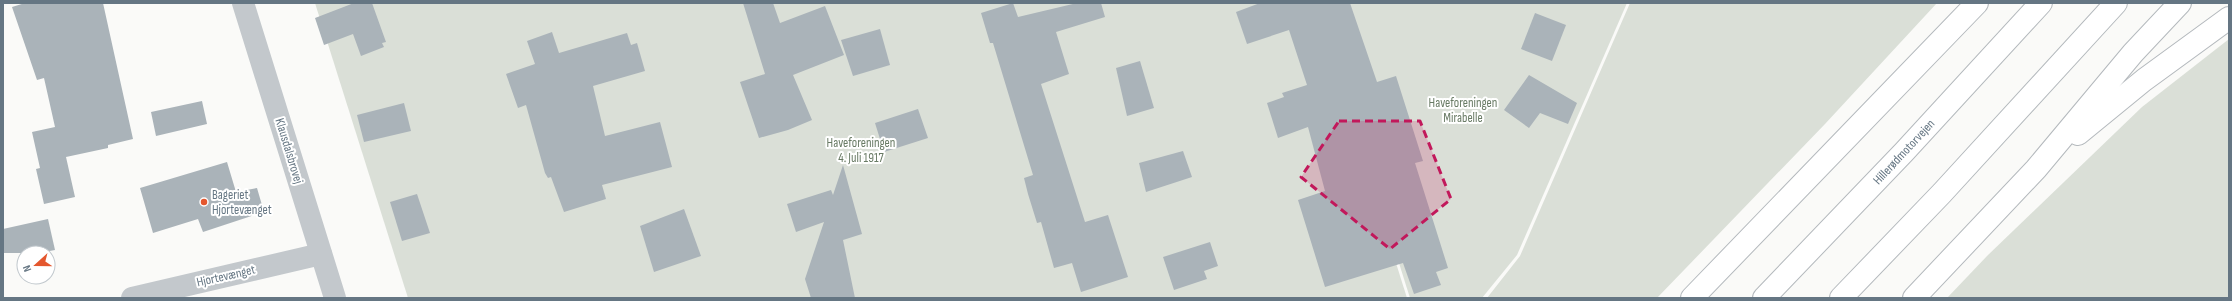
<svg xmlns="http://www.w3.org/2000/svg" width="2232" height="301" font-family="'Sofia Sans Condensed',sans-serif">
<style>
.green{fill:#dadfd7}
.building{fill:#aab3b9}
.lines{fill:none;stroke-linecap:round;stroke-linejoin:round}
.motorway-casing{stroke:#b4b9bd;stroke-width:24}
.minor{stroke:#c3c8cc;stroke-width:22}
.tertiary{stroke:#c3c8cc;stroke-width:22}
.motorway{stroke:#fff;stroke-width:22}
.marked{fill:#c2185b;fill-opacity:0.2;stroke:#c2185b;stroke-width:3;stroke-dasharray:8 5;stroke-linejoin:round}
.poi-dot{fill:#e4572e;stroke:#fff;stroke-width:1.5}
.labels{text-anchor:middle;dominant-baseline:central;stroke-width:4;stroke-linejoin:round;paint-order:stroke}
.park-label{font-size:13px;fill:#687a64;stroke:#fff}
.street-label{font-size:13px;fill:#657683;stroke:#fff}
.poi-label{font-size:13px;fill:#657683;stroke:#fff;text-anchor:start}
</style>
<rect width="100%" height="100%" fill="#fafaf8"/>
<g class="green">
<path d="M315,3h999l93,295h-999z"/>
<path d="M1317,3h310l-110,252 -35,43h-72z"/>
<path d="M1630,3h307l-112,121 -168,174h-170l33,-42z"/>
<path d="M2229,39v259h-282l41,-43 154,-148z"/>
</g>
<g class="building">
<path d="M25,3h78l30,136 -25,6v3l-42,9 9,40 -31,7 -8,-35 4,-1 -8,-36 23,-5 -11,-49 -7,2 -25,-73z"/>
<path d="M354,3h18l14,39 -4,1 2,4 -23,9 -8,-22 -29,11 -9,-27z"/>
<path d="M743,3h30l7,20 45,-17 19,49 -51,20 19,45 -24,10 -29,8 -19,-56 25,-8z"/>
<path d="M1013,3l5,14 59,-14h24l4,14 -49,15 13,42 -28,10 44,138 23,-7 20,62 -47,15 -9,-29 -18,5 -13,-46 -4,1 -9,-29 -4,-16 9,-3 -40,-132h-3l-9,-30z"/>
<path d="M1260,3h90l27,79 19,-6 27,85 -8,2 33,105 -12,4 5,13 -27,9 -11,-31 -78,24 -27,-87 27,-9 -17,-64 -30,11 -11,-35 17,-6 -2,-4 25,-8 -18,-55 -42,14 -11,-32z"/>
<path d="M1535,13l31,12 -14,36 -31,-12z"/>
<path d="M880,29l10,36 -37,11 -12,-36z"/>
<path d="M552,32l7,21 68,-20 4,12 6,-2 8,28 -52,15 12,50 55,-14 12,45 -70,18 4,14 -42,13 -13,-35 -3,1 -3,-5 -19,-68 -8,3 -12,-34 29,-10 -8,-23z"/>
<path d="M1140,61l14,47 -27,8 -11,-48z"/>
<path d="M1529,75l48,28 -9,21 -28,-11 -11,15 -25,-18z"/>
<path d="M202,101l5,23 -51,12 -5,-24z"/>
<path d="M404,103l7,28 -47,11 -7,-27z"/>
<path d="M918,109l10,29 -44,14 -9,-29z"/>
<path d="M1183,151l9,26 -46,15 -7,-29z"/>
<path d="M227,162l9,30 21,-4 7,24 -61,20 -5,-13 -45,14 -13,-45z"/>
<path d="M843,165l19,69 -19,6 12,58h-44l-6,-19 19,-57 -28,10 -9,-28 44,-14 2,5z"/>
<path d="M417,194l13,39 -28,8 -12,-39z"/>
<path d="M684,209l17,47 -47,16 -14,-46z"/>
<path d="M48,219l7,31 -16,3h-36v-24z"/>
<path d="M1210,242l8,24 -14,5 3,8 -33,11 -11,-33z"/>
</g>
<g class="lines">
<defs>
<g id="motorway">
<path d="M2078,134l66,-54 85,-62"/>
<path d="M1692,298l285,-295"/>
<path d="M1764,298l140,-146 137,-149"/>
<path d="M1841,298l101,-105 174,-190"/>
<path d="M1914,298l122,-129 97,-116 47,-50"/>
</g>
</defs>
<use href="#motorway" class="motorway-casing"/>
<path class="minor" d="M132,298l189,-44"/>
<path class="tertiary" d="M243,3l92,295"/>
<use href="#motorway" class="motorway"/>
</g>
<path class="marked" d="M1339,121h81l31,78 -61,50 -89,-72z"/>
<circle class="poi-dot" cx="204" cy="202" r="4"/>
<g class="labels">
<g class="park-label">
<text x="1463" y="103">Haveforeningen<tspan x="1463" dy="15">Mirabelle</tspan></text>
<text x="861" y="143">Haveforeningen<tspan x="861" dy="15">4. Juli 1917</tspan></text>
</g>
<g class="street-label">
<text transform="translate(289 151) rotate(73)">Klausdalsbrovej</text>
<text transform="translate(1904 152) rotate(-47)">Hillerødmotorvejen</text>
<text transform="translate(226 276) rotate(-13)">Hjortevænget</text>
</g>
<g class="poi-label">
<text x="212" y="195">Bageriet<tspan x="212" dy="15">Hjortevænget</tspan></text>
</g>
</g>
<rect width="2232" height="301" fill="none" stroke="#657683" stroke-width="8"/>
<g transform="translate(36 265) rotate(249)"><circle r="19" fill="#ffffff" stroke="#c1c8cd"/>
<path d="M0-3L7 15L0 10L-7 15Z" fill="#e4572e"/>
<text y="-6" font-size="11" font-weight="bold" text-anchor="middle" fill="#657683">N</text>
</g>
</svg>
